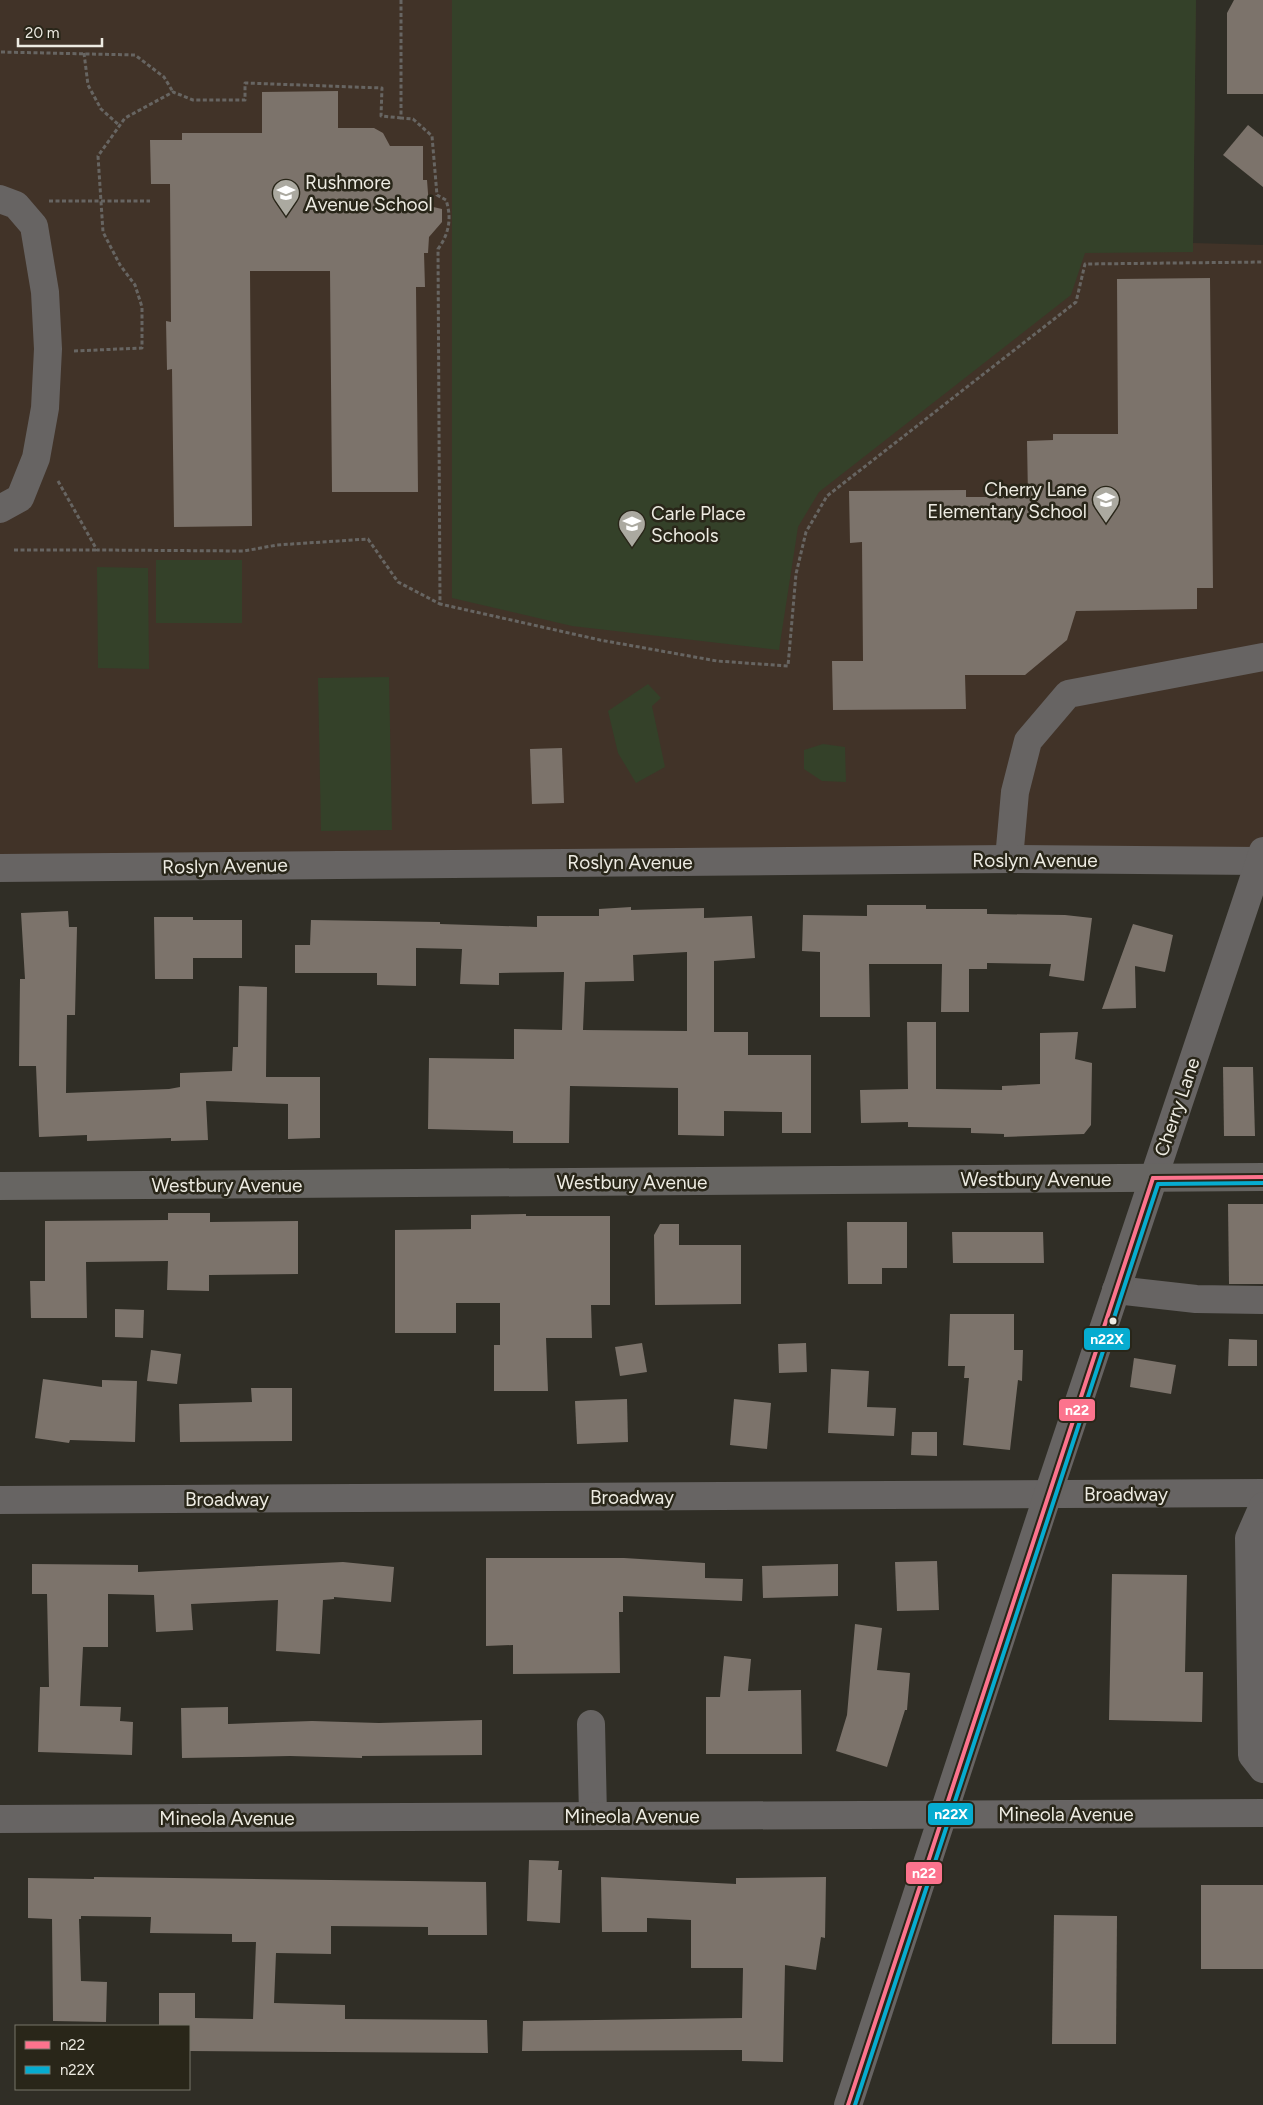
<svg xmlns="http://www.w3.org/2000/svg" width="1263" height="2105" font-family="Figtree,sans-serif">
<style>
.education{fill:#413328}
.green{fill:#344129}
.building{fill:#7c736b;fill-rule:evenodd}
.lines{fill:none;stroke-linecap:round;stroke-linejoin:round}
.path{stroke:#676562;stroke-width:3;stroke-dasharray:4 2.5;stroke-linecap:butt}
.minor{stroke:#676463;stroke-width:28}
.major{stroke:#676562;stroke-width:28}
.bus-1-casing{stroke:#292619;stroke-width:8}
.bus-2-casing{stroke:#292619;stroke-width:8}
.bus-1{stroke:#fc738d;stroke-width:4}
.bus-2{stroke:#06acd0;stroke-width:4}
.bus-dot{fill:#edebe2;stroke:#292619;stroke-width:2}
.labels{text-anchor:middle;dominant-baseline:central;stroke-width:5;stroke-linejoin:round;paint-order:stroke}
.poi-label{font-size:19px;fill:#edebe2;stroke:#292619;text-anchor:start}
.street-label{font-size:19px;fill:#edebe2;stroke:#292619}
.line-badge{stroke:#292619;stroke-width:2}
.badge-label{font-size:14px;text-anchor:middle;font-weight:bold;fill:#fff}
</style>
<rect width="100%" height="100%" fill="#302e26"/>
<path class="education" d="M0,0h1196l-3,243 70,2v606l-1263,17z"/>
<g class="green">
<path d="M452,0h744l-3,252 -108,1 -14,42 -252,197 -21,35 -19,123 -207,-24 -120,-28z"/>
<rect x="156" y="560" width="86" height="63"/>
<path d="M97,567l51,1 1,101 -51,-1z"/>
<path d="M389,677l3,153 -71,1 -3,-153z"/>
<path d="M648,684l13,14 -9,8 13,61 -29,16 -18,-30 -10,-42z"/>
<path d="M823,744l22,3 1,35 -24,-1 -18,-12v-19z"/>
</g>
<g class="building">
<path d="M1234,0h29v94h-36v-81z"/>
<path d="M338,91v37h36l9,5 7,13h33v34h4l2,26 13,3v13l-13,15 -1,16h-4l1,34h-9l2,205h-86l-2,-221h-80l2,255 -78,1 -2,-158 -5,1 -1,-49 5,1 -1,-138h-19l-1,-44h32v-7h80v-41z"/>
<path d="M1248,125l15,12v50l-40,-32z"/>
<path d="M1210,278l3,310h-16v21l-121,2 -9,29 -42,35h-60l1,34 -133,1 -1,-49h31l-1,-119 -12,1 -1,-52 117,-1v7h62l-1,-56 26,-1v-6h65l-1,-155z"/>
<path d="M562,748l2,55 -32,1 -2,-55z"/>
<path d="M867,905h59v4h61v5l78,1 27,3 -8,63 -35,-5 2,-12 -64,-1v6h-18v43h-28l1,-48h-73l1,53h-50v-65l-18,-1 1,-36 64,1z"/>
<path d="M631,907v3l73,-2v10l48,-2 3,42 -41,3v71h34v23h63v78h-29v-21l-58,-1v25l-46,-1v-47l-108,-2 -1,57h-56v-12l-85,-2 1,-71 85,1v-30l48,1 2,-58 -65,1v12l-39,-1 2,-35 -46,-1v38l-39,-1v-12h-82v-28h15l1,-25 129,2v2l97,3v-11h62v-7zM687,952v79l-104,-1 2,-48 49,-1 -1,-26z"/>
<path d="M68,911l1,16h8l-2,88h-8l-1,78 103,-4 11,-2v-14l52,-2 1,-24h5l1,-61 28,1 -1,90h54v61l-32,1v-35l-82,-3 2,39 -37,1v-3l-84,3v-6l-48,2 -3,-71h-17l1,-87h5l-4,-66z"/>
<path d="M154,917h39v3h49v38h-49v21h-38z"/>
<path d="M1133,924l40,11 -8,37 -30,-6 1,42 -34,1z"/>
<path d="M907,1022h29v67l66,1v-4l38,-2v-51l38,-1 -3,27 17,4 -1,62 -7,9 -80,3v-3l-33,-1v-5l-63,-1v-5l-47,1 -1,-33 48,-1z"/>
<path d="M1223,1067h30l2,69h-31z"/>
<path d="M1228,1204h35v80h-34z"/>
<path d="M168,1213h42v9l88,-1v53l-89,1v16l-42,-1 1,-29 -82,1 1,56h-56l-1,-37h15v-60l123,-1z"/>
<path d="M526,1214v2h84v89h-19l1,33h-46l2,53h-54v-46h6v-42h-44v30h-61v-103l76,-1v-14z"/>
<path d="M847,1222h60v46h-25v16h-34z"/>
<path d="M660,1224h19v21h62v59l-86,1 -1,-70z"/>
<path d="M952,1232h91l1,31h-91z"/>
<path d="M115,1309l29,1 -1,28 -28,-1z"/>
<path d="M950,1314h64v36h9l-1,31 -4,-1 -8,70 -47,-5 6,-67h-5l1,-12h-17z"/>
<path d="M1229,1339l28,1v26h-29z"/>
<path d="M642,1343l5,29 -27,4 -5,-29z"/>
<path d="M806,1343l1,29 -28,1 -1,-29z"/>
<path d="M151,1350l30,4 -4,30 -30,-3z"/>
<path d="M1134,1358l42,7 -5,29 -41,-7z"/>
<path d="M831,1369l38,2 -2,36 29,1 -2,28 -66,-3z"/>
<path d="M43,1379l59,8v-7l35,1 -2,61 -65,-2 -1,3 -34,-5z"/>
<path d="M251,1388h41v53l-112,1 -1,-38 73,-2z"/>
<path d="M627,1399l1,43 -51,2 -2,-43z"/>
<path d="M734,1399l37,4 -4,46 -37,-4z"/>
<path d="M912,1432h25v24l-26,-1z"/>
<path d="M486,1558h138l81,5v15l38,1 -1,22 -119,-5v16h-4l1,61 -107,1v-29l-27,1z"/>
<path d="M937,1561l2,49 -42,1 -2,-49z"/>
<path d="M343,1562l51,5 -3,35 -57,-5v2l-11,1 -3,54 -44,-3 2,-51 -87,4 2,26 -37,2 -2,-37 -46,-1v53h-25l-3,59 41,1 -1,14 13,1 -1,33 -94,-3 2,-65h9l-2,-93h-15v-30l106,1v7z"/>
<path d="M838,1564v32l-75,2 -1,-32z"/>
<path d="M1112,1574l75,1 -2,97h18l-1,50 -93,-2z"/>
<path d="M855,1624l27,4 -5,42 33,3 -3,37h-2l-18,57 -51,-16 11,-36z"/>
<path d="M724,1656l27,3 -3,32 53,-1 1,64h-96v-57h14z"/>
<path d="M228,1707v17l84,-3 67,2 103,-3v35l-120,1v2l-72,-2 -108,2 -1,-50z"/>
<path d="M529,1860l30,1 -1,9h4l-2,53 -33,-2z"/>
<path d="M94,1877l392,5 1,53h-59v-8l-97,-1v28l-55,-1 -2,50 71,2v14l142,1 1,33 -299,-2v-25h-30v-33h36v25l58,1 3,-77h-24v-8l-82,-1 1,-16 -70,-1v3h-2l2,62 26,1 -1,40 -53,-1 -1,-102 -24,-1v-40l66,1z"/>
<path d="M601,1877l135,7v-6l90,-1 -1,61 -4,-1 -5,33 -31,-5 -2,97 -41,-1v-11l-220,1 1,-30 219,-3 1,-50h-52v-48l-44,-2v14h-45z"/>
<rect x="1201" y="1885" width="62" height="84"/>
<path d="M1054,1915l63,1 -1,128h-64z"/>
</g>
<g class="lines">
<g class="path">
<path d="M401,0v118l12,1 19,17 5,59 9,5c6,18 3,34 -8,49l2,355 160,36 117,21 71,5 8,-92 10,-42 21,-36 249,-194 9,-38 178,-2"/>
<path d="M1,52l134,3 29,22 9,15"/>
<path d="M84,53l4,32 13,24 18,16"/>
<path d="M49,201h101"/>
<path d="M74,351l68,-3v-41l-7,-22 -15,-20 -17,-33 -5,-76 27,-38 48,-26 20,8h52v-17l137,5 -1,28 20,2"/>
<path d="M58,481l39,69 147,1 33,-6 91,-6 30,43 42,22"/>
<path d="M14,550h83"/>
</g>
<g class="minor">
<path d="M0,199l16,6 18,21 11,66 3,57 -3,59 -9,50 -16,40 -20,11"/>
<path d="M1009,859l6,-67 13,-51 40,-47 195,-37"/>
<path d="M0,868l1009,-9 250,2"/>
<path d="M1116,1290l80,9 67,1"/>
<path d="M0,1500l1263,-7"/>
<path d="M1263,1506l-14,32 3,217 11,14"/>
<path d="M591,1724l2,92"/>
<path d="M0,1819l1263,-6"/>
<path d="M848,2105l200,-611 215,-643"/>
</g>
<path class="major" d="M0,1186l1263,-9"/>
<defs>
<g id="bus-1">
<path d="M1153,1178l110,-1"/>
<path d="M848,2105l305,-927"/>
</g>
<path id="bus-2" d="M855,2105l303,-921 105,-1"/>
</defs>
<use href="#bus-1" class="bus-1-casing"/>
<use href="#bus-2" class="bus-2-casing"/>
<use href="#bus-1" class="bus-1"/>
<use href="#bus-2" class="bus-2"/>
</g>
<defs>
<symbol id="school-pin" viewBox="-11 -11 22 30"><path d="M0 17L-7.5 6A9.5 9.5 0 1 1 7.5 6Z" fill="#aba9a0" stroke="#292619"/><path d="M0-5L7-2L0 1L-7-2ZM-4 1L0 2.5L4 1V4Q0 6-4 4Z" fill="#fff"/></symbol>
</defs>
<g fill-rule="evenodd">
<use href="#school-pin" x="270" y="177" width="32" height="43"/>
<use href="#school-pin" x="1090" y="484" width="32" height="43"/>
<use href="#school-pin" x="616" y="508" width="32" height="43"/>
</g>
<circle class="bus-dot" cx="1113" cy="1321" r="4.5"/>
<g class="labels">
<g class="poi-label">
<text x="305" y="182">Rushmore<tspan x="305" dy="22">Avenue School</tspan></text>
<text x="1087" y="489" text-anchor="end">Cherry Lane<tspan x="1087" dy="22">Elementary School</tspan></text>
<text x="651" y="513">Carle Place<tspan x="651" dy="22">Schools</tspan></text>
</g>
<g class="street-label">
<text x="1035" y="860">Roslyn Avenue</text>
<text x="630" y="862">Roslyn Avenue</text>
<text transform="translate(225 866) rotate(-1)">Roslyn Avenue</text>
<text transform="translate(1177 1107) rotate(-71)">Cherry Lane</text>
<text x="1036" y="1179">Westbury Avenue</text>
<text x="632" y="1182">Westbury Avenue</text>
<text x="227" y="1185">Westbury Avenue</text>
<text x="1126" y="1494">Broadway</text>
<text x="632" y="1497">Broadway</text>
<text x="227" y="1499">Broadway</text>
<text x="1066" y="1814">Mineola Avenue</text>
<text x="632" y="1816">Mineola Avenue</text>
<text x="227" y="1818">Mineola Avenue</text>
</g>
</g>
<g class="line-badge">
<rect x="1083" y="1327" width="48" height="24" rx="5" fill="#06acd0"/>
<rect x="1058" y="1398" width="38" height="24" rx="5" fill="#fc738d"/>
<rect x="927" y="1802" width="47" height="24" rx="5" fill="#06acd0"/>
<rect x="905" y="1861" width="38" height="24" rx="5" fill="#fc738d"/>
</g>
<g class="badge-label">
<text x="1107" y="1344">n22X</text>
<text x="1077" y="1415">n22</text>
<text x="951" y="1819">n22X</text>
<text x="924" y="1878">n22</text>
</g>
<rect x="15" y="2025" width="175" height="65" fill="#292619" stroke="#777569"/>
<rect x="25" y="2041" width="25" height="8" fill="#fc738d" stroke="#777569"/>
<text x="60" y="2050" font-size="15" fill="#edebe2">n22</text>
<rect x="25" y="2066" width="25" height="8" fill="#06acd0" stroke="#777569"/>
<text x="60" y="2075" font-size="15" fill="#edebe2">n22X</text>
<path d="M18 38v8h84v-8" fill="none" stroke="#edebe2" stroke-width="2.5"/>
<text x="25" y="38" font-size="15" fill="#edebe2" stroke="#292619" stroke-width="4" paint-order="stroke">20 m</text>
</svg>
